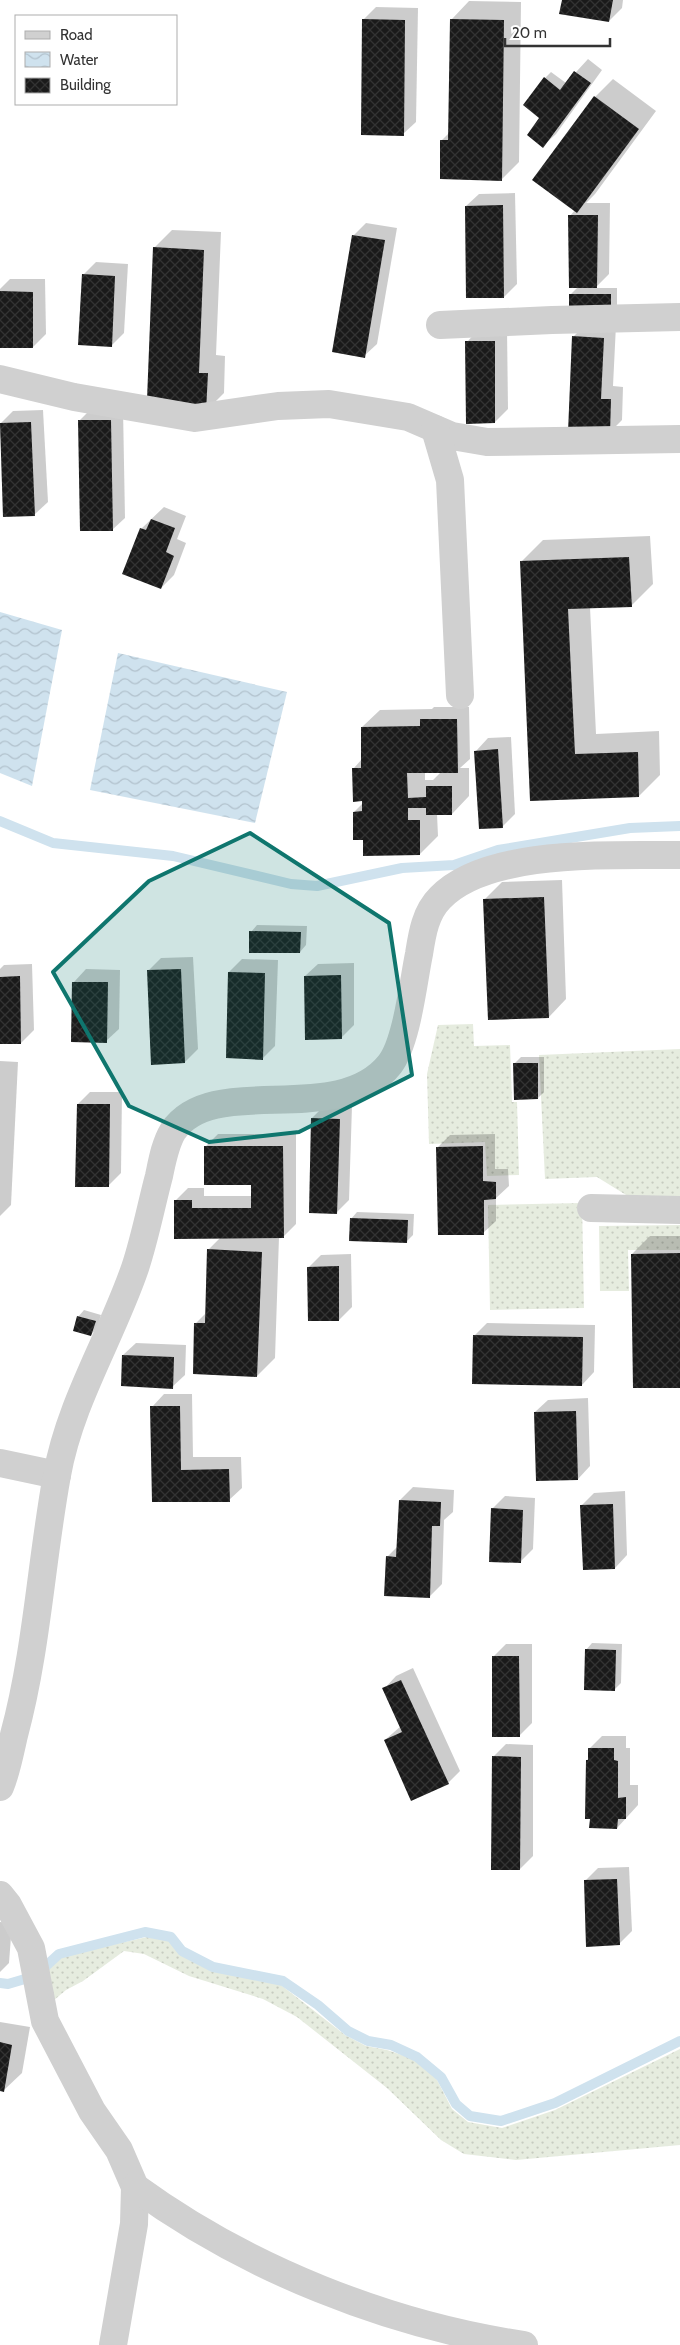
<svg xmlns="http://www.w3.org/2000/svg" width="680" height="2345" font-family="Cabin,sans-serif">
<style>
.grass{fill:url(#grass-dots)}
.water{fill:url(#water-waves)}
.shadow{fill:#0003;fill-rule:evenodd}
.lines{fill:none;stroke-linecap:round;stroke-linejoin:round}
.stream{stroke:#cfe2ee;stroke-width:10}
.building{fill:url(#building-cross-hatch)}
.street{stroke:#d0d0d0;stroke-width:28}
.marked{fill:#0f766e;fill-opacity:0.2;stroke:#0f766e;stroke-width:4;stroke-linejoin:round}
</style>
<defs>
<pattern id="grass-dots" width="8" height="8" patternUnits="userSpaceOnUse" patternTransform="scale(1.25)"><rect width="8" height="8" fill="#e6ecdf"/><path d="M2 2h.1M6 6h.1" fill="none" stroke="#c6cbc0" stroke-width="1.8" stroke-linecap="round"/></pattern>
<pattern id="water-waves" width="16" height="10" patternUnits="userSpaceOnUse" patternTransform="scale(1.25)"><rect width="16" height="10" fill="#cfe2ee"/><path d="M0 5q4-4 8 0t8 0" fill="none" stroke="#b2c2cd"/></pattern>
<pattern id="building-cross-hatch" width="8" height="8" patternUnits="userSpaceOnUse" patternTransform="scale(1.25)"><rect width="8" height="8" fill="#1a1a1a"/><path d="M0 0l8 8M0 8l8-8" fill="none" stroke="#333"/></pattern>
</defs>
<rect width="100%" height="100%" fill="#fff"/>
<g class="grass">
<path d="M473,1024l1,22 36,-1 2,57h5l2,73 -32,1 -2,-34 -56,2 -2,-70 11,-49z"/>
<path d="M680,1049v147l-49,2 -34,-21 -52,2 -6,-124z"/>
<path d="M582,1203l2,105 -94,2 -2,-105z"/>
<path d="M680,1225v25h-52l1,41h-29l-1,-65z"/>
<path d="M147,1937l23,4 9,12 32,18 70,14 64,50 21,11 21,4 27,9 22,19 16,31 16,13 34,6 53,-18 125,-61v96l-164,15 -52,-6 -23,-14 -54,-52 -90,-71 -34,-18 -74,-23 -45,-22 -20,-3 -41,30 -17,9 -13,11 -11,-25 20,-20z"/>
</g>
<g class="water">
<path d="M0,612l62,18 -30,156 -32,-13z"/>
<path d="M118,653l169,39 -32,131 -165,-33z"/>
</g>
<g class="shadow">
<path d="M563,0h60l-1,8 -13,13z"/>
<path d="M469,1l52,1 -2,160 -18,18 -59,-40 8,-8 2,-113z"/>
<path d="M376,7l42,1 -2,114 -13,12 -39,-115z"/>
<path d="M588,59l14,11 -46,64 -13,12 2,-68 6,-6 15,11z"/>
<path d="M613,79l43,32 -61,83 -9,9h24l-1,71 -14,14h22v18l-7,6 -40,-17 8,-8 -8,-71 5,-6 20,-113z"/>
<path d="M515,193l2,91 -13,13 -38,-91 13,-12z"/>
<path d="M366,223l31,5 -20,116 -13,12 -11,-120z"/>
<path d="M172,230l49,2 -5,123 9,1 -1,37 -18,18 -52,-163z"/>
<path d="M96,262l32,2 -4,69 -13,13 -28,-71z"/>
<path d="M10,279h35l1,55 -13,13 -33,-1v-57z"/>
<path d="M586,324l30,1 -3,61 10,1 -1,33 -13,13 -36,-96z"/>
<path d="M479,329h28l1,80 -13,13 -28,-80z"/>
<path d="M92,408h31l2,110 -13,12 -33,-109z"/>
<path d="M43,410l5,92 -13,12 -30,2 -5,-92 13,-13z"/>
<path d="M164,507l22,9 -9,23 9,4 -12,32 -13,13 -20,-59z"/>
<path d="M650,536l3,48 -22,22 -41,1 6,127 63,-3 1,44 -21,21 -108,4 -10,-238 22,-22z"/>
<path d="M434,707h35l1,52 -10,9h9v28l-17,18h-15l1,22 -18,18 -56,-15 -10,-27 9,-9 -9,-35 8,-9v-32l18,-17 52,-1zM425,771h17l-9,9h-8z"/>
<path d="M511,737l4,77 -13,13 -26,-76 12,-13z"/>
<path d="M562,880l4,119 -17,18 -65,-117 18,-18z"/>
<path d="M257,925l50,1 -1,19 -6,7 -49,-20z"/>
<path d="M193,957l5,92 -13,13 -37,-91 13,-13z"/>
<path d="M242,959l36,1 -3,86 -13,13 -33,-87z"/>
<path d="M354,963v62l-12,12 -37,-61 13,-12z"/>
<path d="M32,964l2,66 -13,13h-21v-74l4,-4z"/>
<path d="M86,969l34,1 -1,59 -13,12 -32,-59z"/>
<path d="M521,1057h23v35l-6,6 -23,-35z"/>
<path d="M0,1061l18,1 -7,143 -11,11z"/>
<path d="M90,1092h32l-1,81 -13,13 -30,-82z"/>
<path d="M324,1106h28l-3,94 -13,13 -24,-95z"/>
<path d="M218,1134h78v90l-13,13h-4l-4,121 -18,18 -62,-52 11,-11 2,-63 13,-13 -46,-36 13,-13h16v8h48v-13l-47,-36z"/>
<path d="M495,1134v35h13l1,17 -13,12v23l-13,12 -45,-86 12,-12z"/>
<path d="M357,1212l57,2 -1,21 -6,6 -56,-22z"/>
<path d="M650,1236h30v150l-48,-132z"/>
<path d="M351,1254l1,53 -13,13 -31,-52 13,-13z"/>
<path d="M84,1310l17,5 -4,13 -6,7 -13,-18z"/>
<path d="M487,1323l108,2 -1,47 -12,13 -108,-49z"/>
<path d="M136,1343l50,2 -1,30 -13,12 -49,-32z"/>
<path d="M164,1394h28l1,63h48l1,31 -13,12 -76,1 -1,-94z"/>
<path d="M588,1398l2,68 -12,13 -43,-67 13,-12z"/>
<path d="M413,1487l41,3 -1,22 -9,8 -2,64 -13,13 -42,-40 11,-11 2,-46z"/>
<path d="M625,1491l2,64 -12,13 -33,-63 12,-12z"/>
<path d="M505,1496l30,2 -2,51 -13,13 -28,-53z"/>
<path d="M592,1643l30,1 -1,39 -6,6 -29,-39z"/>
<path d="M506,1644h26v79l-13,13 -26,-79z"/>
<path d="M413,1668l47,103 -12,12 -63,-43 16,-14 -17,-37 12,-13z"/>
<path d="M602,1736h24v12h4v37h8v20l-21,23 -30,-68 2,-2 1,-10z"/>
<path d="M506,1744l27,1v111l-13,13 -27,-112z"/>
<path d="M629,1867l3,64 -13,13 -34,-63 13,-13z"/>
<path d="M0,1922l12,1 -3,40 -9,9z"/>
<path d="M0,2022l30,5 -8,46 -18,17h-4z"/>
</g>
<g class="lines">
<g class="stream">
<path d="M0,821l53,22 120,13 118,28 26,2 85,-18 52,-3 44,-15 132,-22 50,-2"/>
<path d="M0,1983l8,1 27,-8 24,-22 86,-22 26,5 11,14 31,16 70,14 35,24 30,26 20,10 23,4 26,12 24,20 15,27 14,12 31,5 54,-18 125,-62"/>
</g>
</g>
<g class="building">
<path d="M562,0h51l-4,22 -50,-8z"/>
<path d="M362,19l43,1 -1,116 -43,-1z"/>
<path d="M450,19l54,1 -2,161 -62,-2v-39h8z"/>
<path d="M574,71l17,12 -48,65 -16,-13 12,-17 -16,-13 21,-28 16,13z"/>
<path d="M594,96l45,33 -62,84 -45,-33z"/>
<path d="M503,205l1,93h-38l-1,-92z"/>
<path d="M568,215h30l-1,73h-28z"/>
<path d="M352,235l33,5 -20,118 -33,-6z"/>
<path d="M153,247l51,3 -5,123h9l-2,39 -59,-12z"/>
<path d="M82,274l33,2 -3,71 -34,-2z"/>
<path d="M0,291l33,1v56h-33z"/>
<rect x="569" y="294" width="42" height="20"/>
<path d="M572,336l32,2 -3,61h10l-1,35 -42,-2z"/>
<path d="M465,341h30v82l-29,1z"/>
<path d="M78,420h33l2,111h-33z"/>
<path d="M31,422l4,94 -32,1 -3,-94z"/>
<path d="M151,519l24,9 -9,24 8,4 -13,33 -39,-15 18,-46 6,2z"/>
<path d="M629,557l3,50 -64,2 7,145 63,-2 1,45 -109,4 -10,-240z"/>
<path d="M420,719h37l1,54h-51l1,25 18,-1v-11h26v29h-26v-7h-18v12h12v35l-57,1v-16h-10v-28l9,-1v-10l-9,1 -1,-34h9v-41l59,-1z"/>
<path d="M498,749l5,79 -24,1 -5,-78z"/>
<path d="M544,897l5,121 -61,2 -5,-121z"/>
<path d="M249,931l52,1 -1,21h-51z"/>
<path d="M181,969l4,94 -34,2 -4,-95z"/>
<path d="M228,972l37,1 -2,87 -37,-2z"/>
<path d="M341,975l1,64 -37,1 -1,-64z"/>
<path d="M20,976l1,68h-21v-67z"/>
<path d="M72,982h36l-1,61 -36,-1z"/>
<path d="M513,1063h25v36l-24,1z"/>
<path d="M77,1104h33l-1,83h-34z"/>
<path d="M311,1118l29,1 -3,95 -28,-1z"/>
<path d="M204,1146h79l1,92 -110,1v-39h18v8h59v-23h-47z"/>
<path d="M483,1146v35l13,1v17l-12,1v35h-46l-2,-88z"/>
<path d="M350,1218l58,2 -1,23 -58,-2z"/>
<path d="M207,1249l55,3 -5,125 -64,-3 1,-51h11z"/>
<path d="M680,1253v135h-47l-2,-134z"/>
<path d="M339,1266v55h-31l-1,-54z"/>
<path d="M77,1316l19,5 -5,15 -18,-5z"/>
<path d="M473,1335l110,2 -1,49 -110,-2z"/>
<path d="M122,1355l52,2 -1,32 -52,-3z"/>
<path d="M150,1406h30l1,64 48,-1 1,33h-78z"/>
<path d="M576,1411l2,69 -42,1 -2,-69z"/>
<path d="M399,1500l42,2 -1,24h-8l-2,72 -46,-2 2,-40 10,1z"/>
<path d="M613,1504l2,65 -32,1 -3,-65z"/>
<path d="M491,1508l32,2 -2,53 -32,-1z"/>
<path d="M585,1649l31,1 -1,41 -31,-1z"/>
<path d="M492,1656h27l1,81h-28z"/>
<path d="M401,1680l48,104 -38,17 -27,-61 18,-8 -20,-44z"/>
<path d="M588,1748h26v12l4,1v37l8,-1v22h-8l-1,10 -28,-1 1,-9h-5l1,-59h2z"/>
<path d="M492,1756l29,1 -1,113h-29z"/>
<path d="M617,1879l3,66 -34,2 -2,-67z"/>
<path d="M0,2042l12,3 -8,47 -4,-1z"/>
</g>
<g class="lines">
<g class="street">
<path d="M440,325l112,-5 128,-3"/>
<path d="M0,379l74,18 121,21 83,-12 51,-2 79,13 44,19 35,6 193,-3"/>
<path d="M435,429l15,51 10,215"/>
<path d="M591,1208l89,2"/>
<path d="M0,1463l57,12"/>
<path d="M0,1787c7,-17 10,-35 14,-52 23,-85 27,-173 43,-260 13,-73 54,-137 78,-207 10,-30 16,-62 24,-92 3,-14 6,-32 14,-45 40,-60 165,-1 217,-67 17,-22 23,-81 29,-110 3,-19 6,-41 21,-56 48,-50 174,-42 240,-43"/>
<path d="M0,1895l8,10 23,43 14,73 47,90 27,39 16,37 -1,37 -21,121"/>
<path d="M135,2187c111,81 253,138 389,158"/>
</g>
</g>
<path class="marked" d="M250,833l139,90 23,152 -113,57 -90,10 -80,-36 -76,-134 96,-91z"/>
<rect x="15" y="15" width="162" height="90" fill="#ffffff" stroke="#adadad"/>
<rect x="25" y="31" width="25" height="8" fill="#d0d0d0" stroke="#adadad"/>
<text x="60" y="40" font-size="15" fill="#333333">Road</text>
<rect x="25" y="52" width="25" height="15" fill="url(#water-waves)" stroke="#adadad"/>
<text x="60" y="65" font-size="15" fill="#333333">Water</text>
<rect x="25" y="78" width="25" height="15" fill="url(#building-cross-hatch)" stroke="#adadad"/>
<text x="60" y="90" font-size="15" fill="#333333">Building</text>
<path d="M505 38v8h105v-8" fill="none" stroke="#333333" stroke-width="2.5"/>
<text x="512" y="38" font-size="15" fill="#333333" stroke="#ffffff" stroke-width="4" paint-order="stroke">20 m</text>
</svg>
